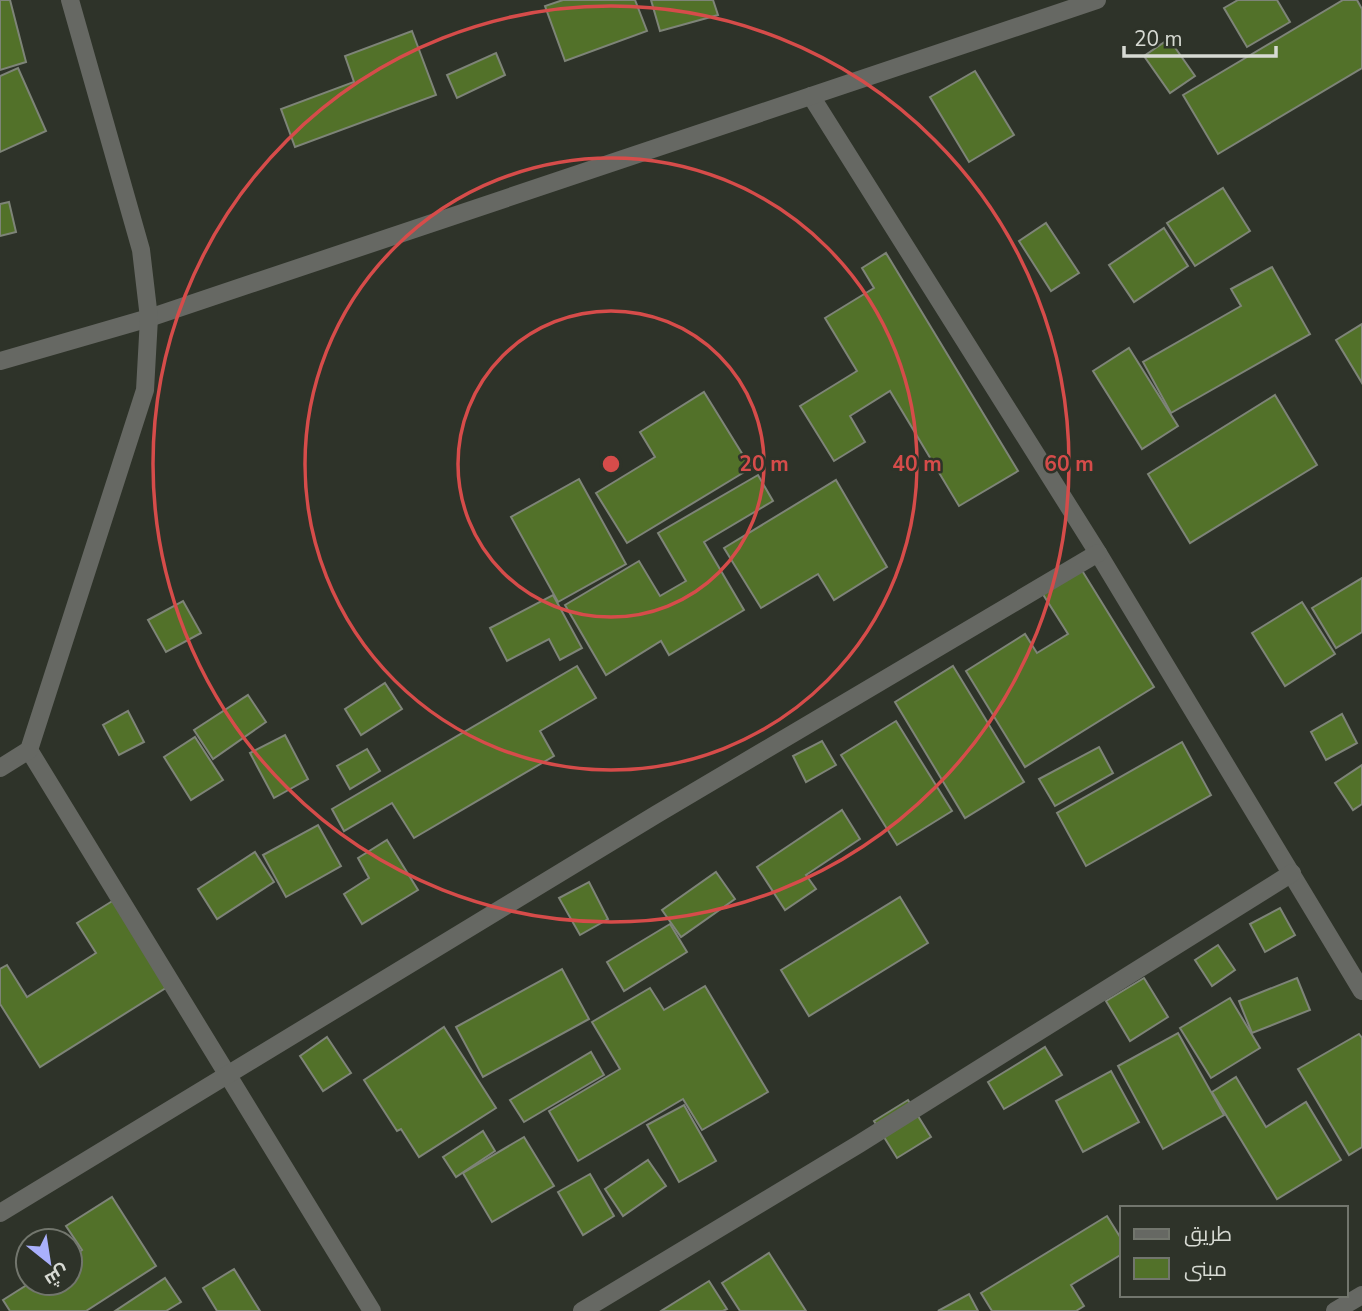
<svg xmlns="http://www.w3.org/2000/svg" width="1362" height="1311" font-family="'Nunito Sans',Cairo,sans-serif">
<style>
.building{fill:#527129;stroke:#7e8478;stroke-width:2}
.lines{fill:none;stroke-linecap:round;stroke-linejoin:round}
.minor{stroke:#666863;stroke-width:18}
.ring{fill:none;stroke:#d64c4a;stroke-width:3.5}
.centre{fill:#d64c4a;stroke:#2e3329;stroke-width:3.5}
.ring-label{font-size:21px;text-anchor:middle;font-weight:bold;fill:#d64c4a;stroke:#2e3329;stroke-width:5;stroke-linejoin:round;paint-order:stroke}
</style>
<rect width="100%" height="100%" fill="#2e3329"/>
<g class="building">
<path d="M0,0h10l16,62 -26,8z"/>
<path d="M563,0h72l12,31 -82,30 -20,-55z"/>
<path d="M651,0h62l5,15 -58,16z"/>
<path d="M1238,0h39l13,22 -43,25 -23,-39z"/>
<path d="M1343,0h14l5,9v59l-144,86 -35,-59z"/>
<path d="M412,31l24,64 -141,52 -14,-38 73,-27 -9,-26z"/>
<path d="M1169,39l26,37 -25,17 -26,-37z"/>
<path d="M496,53l9,22 -48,23 -10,-23z"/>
<path d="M18,68l28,63 -46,21v-76z"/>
<path d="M975,71l39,64 -45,27 -39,-65z"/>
<path d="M1223,188l27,43 -55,35 -28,-43z"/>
<path d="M9,202l7,30 -16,4v-32z"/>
<path d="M1046,223l33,50 -28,18 -32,-50z"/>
<path d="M1164,228l24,38 -54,36 -25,-37z"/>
<path d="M886,253l132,218 -59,35 -69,-115 -40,25 15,26 -31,19 -34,-55 57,-35 -32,-53 49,-30 -12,-20z"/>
<path d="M1272,267l38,67 -139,79 -28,-51 98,-56 -10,-17z"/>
<path d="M1362,324v59l-26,-43z"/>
<path d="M1129,348l49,78 -36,23 -49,-78z"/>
<path d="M704,392l47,76 -124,75 -31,-50 59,-36 -15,-25z"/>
<path d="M1275,395l42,70 -127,78 -42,-69z"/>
<path d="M758,475l15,26 -69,41 40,68 -75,45 -8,-14 -55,34 -41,-70 74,-44 21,35 26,-15 -28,-48z"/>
<path d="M579,479l47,85 -68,38 -47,-85z"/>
<path d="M836,480l51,87 -53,33 -16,-26 -57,34 -37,-60z"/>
<path d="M1078,564l76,123 -129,80 -59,-96 59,-37 12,19 31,-19 -29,-46z"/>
<path d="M1362,578v54l-26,16 -24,-40z"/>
<path d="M553,595l29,53 -22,12 -11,-21 -42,22 -17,-33z"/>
<path d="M183,601l18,32 -35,19 -18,-32z"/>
<path d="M1302,602l33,52 -50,32 -33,-53z"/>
<path d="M577,666l19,32 -56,33 14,25 -140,82 -22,-35 -48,28 -12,-22z"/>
<path d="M953,666l71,116 -59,36 -70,-116z"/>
<path d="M385,683l17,26 -41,26 -16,-26z"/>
<path d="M248,695l18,27 -53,37 -19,-29z"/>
<path d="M128,711l16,31 -25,13 -16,-30z"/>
<path d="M1342,714l15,29 -31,17 -15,-28z"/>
<path d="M896,721l56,90 -55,34 -56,-90z"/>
<path d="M285,735l23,44 -34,19 -24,-45z"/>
<path d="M195,737l28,43 -32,20 -27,-43z"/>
<path d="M822,741l14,24 -30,17 -13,-26z"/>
<path d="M1182,742l29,53 -125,71 -29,-53z"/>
<path d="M1099,747l14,26 -58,33 -16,-27z"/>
<path d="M367,749l13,22 -30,18 -13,-23z"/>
<path d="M1362,765v39l-9,6 -18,-27z"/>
<path d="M842,810l18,29 -54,36 10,14 -31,21 -28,-43z"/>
<path d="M318,825l23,41 -55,31 -23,-42z"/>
<path d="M387,840l31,50 -56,34 -18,-30 25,-16 -11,-20z"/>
<path d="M255,852l19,30 -57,37 -19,-30z"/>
<path d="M716,872l19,27 -54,38 -19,-27z"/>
<path d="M589,882l19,37 -28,16 -21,-37z"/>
<path d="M900,897l28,46 -119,73 -28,-46z"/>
<path d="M114,900l55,86 -129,81 -40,-63v-35l7,-4 20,32 69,-44 -19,-30z"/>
<path d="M1280,908l15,27 -30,17 -15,-28z"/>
<path d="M670,924l17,28 -63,39 -17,-29z"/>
<path d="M1218,945l17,25 -23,16 -17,-26z"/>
<path d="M562,969l27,50 -106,58 -27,-50z"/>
<path d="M1144,978l24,39 -38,24 -24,-40z"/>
<path d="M1297,978l13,32 -58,23 -13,-32z"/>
<path d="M705,986l63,106 -66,38 -19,-31 -105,62 -29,-50 71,-42 -28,-47 58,-34 14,22z"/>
<path d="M1230,998l30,50 -49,30 -31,-50z"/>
<path d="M444,1027l52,81 -77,49 -18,-28 -4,2 -33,-51z"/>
<path d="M1178,1033l46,82 -61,34 -45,-83z"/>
<path d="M1359,1034l3,4v109l-13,8 -51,-86z"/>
<path d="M327,1037l24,36 -28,18 -23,-35z"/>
<path d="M1045,1047l17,28 -58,34 -16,-27z"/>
<path d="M591,1052l13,23 -80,47 -14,-22z"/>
<path d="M1111,1071l28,51 -56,30 -27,-51z"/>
<path d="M1236,1077l30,50 40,-25 35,58 -64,39 -65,-107z"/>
<path d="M908,1100l23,37 -34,21 -23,-37z"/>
<path d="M684,1105l32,56 -37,21 -32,-57z"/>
<path d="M483,1131l12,20 -39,26 -13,-20z"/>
<path d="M524,1137l30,49 -62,36 -29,-49z"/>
<path d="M648,1160l18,26 -43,30 -18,-27z"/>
<path d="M590,1174l24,42 -31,19 -25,-43z"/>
<path d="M112,1197l44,69 -70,45h-76l-7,-11 27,-17h40v-25l12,-8 -16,-24z"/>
<path d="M1107,1216l15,24v14l-51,31 13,21 -8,5h-84l-11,-18z"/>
<path d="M769,1253l37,58h-66l-18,-28z"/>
<path d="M234,1269l26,42h-43l-14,-23z"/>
<path d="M165,1278l16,24 -15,9h-51z"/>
<path d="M709,1281l18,28 -4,2h-62z"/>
<path d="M969,1294l9,17h-40z"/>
</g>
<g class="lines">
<g class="minor">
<path d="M811,96l287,457 264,438"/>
<path d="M0,361l149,-43 948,-318"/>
<path d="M29,750l343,561"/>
<path d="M0,768l29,-18 116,-360 4,-72 -8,-68 -71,-250"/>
<path d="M0,1213l657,-399 441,-261"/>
<path d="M582,1311l277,-167 433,-271"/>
<path d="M1335,1311l27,-16"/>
</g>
</g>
<g class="ring">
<circle cx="611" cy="464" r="153"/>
<circle cx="611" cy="464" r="306"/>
<circle cx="611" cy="464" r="458"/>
</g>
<circle cx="611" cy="464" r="10" class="centre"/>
<g class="ring-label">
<text x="764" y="471">20 m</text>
<text x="917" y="471">40 m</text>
<text x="1069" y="471">60 m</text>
</g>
<rect x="1120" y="1206" width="228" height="91" fill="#2e3329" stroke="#72766d" stroke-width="2"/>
<rect x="1134" y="1229" width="35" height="10" fill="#666863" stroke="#72766d" stroke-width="2"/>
<text x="1184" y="1241" font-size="21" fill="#d7dad3">طريق</text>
<rect x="1134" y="1258" width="35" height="21" fill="#527129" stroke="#72766d" stroke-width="2"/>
<text x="1184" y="1276" font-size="21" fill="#d7dad3">مبنى</text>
<g transform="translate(49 1262) rotate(150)"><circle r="33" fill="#2e3329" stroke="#72766d" stroke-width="2"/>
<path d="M0-5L12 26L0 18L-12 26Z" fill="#a9b0fc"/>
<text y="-10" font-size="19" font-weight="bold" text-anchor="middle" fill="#d7dad3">ش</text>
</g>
<path d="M1124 46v10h152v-10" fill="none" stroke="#d7dad3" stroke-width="3.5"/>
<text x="1134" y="46" font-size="21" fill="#d7dad3" stroke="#2e3329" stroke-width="5" paint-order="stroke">20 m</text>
</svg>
